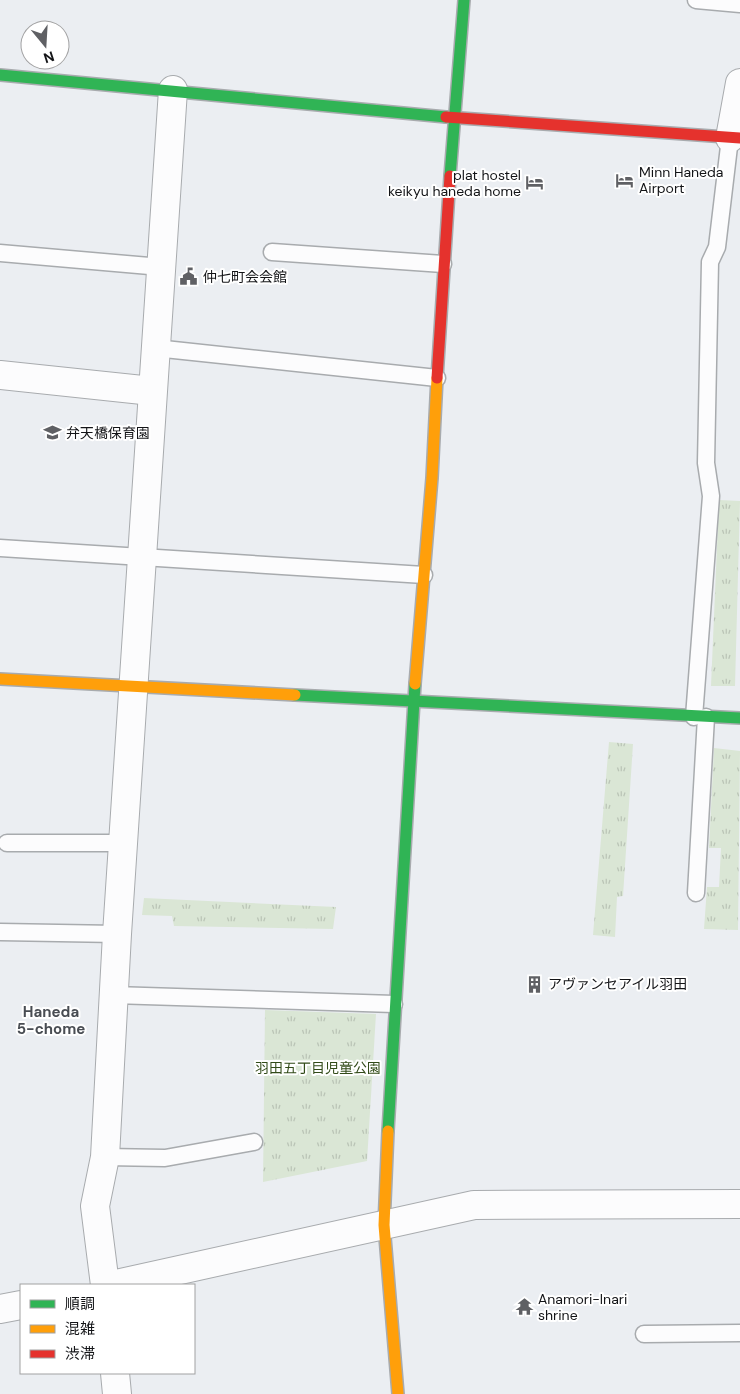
<svg xmlns="http://www.w3.org/2000/svg" width="740" height="1394" font-family="'DM Sans','Noto Sans JP',sans-serif">
<style>
.grass{fill:url(#grass-tufts)}
.lines{fill:none;stroke-linecap:round;stroke-linejoin:round}
.lane-casing{stroke:#a8abae;stroke-width:19}
.street-casing{stroke:#a8abae;stroke-width:30}
.fast-casing{stroke:#a8abae;stroke-width:14}
.slow-casing{stroke:#a8abae;stroke-width:14}
.jam-casing{stroke:#a8abae;stroke-width:14}
.lane{stroke:#fcfcfd;stroke-width:16}
.street{stroke:#fcfcfd;stroke-width:28}
.fast{stroke:#30b455;stroke-width:11}
.slow{stroke:#ff9f0a;stroke-width:11}
.jam{stroke:#e5322d;stroke-width:11}
.labels{text-anchor:middle;dominant-baseline:central;stroke-width:4;stroke-linejoin:round;paint-order:stroke}
.poi-label{font-size:14px;fill:#131417;stroke:#fff;text-anchor:start}
.park-label{font-size:14px;fill:#324b19;stroke:#fff}
.neighbourhood-label{font-size:15px;font-weight:bold;fill:#494d53;stroke:#fff}
</style>
<defs>
<pattern id="grass-tufts" width="24" height="20" patternUnits="userSpaceOnUse" patternTransform="scale(1.25)"><rect width="24" height="20" fill="#dae6d5"/><path d="M3 7l-1-3M5 7V3M7 7l1-3M15 17l-1-3M17 17v-4M19 17l1-3" fill="none" stroke="#bac4b6"/></pattern>
</defs>
<rect width="100%" height="100%" fill="#ebeef2"/>
<g class="grass">
<path d="M719,500l21,1 -5,185h-24z"/>
<path d="M609,742l24,2 -10,152 -6,1 -2,40 -22,-2z"/>
<path d="M714,748l26,3 -2,179 -34,-1 3,-42h12l2,-39h-12z"/>
<path d="M144,898l192,9 -3,22 -159,-3 -2,-10 -30,-1z"/>
<path d="M265,1010l111,4 -9,147 -104,21z"/>
</g>
<g class="lines">
<defs>
<g id="lane">
<path d="M696,0l44,4"/>
<path d="M272,252l171,12"/>
<path d="M0,253l161,14"/>
<path d="M155,348l282,30"/>
<path d="M0,548l424,27"/>
<path d="M694,717l17,-221 -5,-33 4,-201 7,-15 13,-109"/>
<path d="M7,843h116"/>
<path d="M696,893l10,-176"/>
<path d="M0,932l117,2"/>
<path d="M113,995l281,9"/>
<path d="M105,1157l60,1 89,-16"/>
<path d="M644,1334l96,-1"/>
</g>
<g id="street">
<path d="M730,138l10,-55"/>
<path d="M0,375l152,16"/>
<path d="M105,1285l-10,-79 10,-49 12,-223 56,-844"/>
<path d="M112,1285l362,-80 266,-1"/>
<path d="M0,1309l21,-4"/>
<path d="M115,1373l2,21"/>
</g>
<g id="fast">
<path d="M0,75l446,42"/>
<path d="M450,176l14,-176"/>
<path d="M295,695l445,23"/>
<path d="M388,1131l27,-447"/>
</g>
<g id="slow">
<path d="M0,679l295,16"/>
<path d="M415,684l17,-206 5,-100"/>
<path d="M388,1131l-4,94 14,169"/>
</g>
<g id="jam">
<path d="M446,117l294,21"/>
<path d="M437,378l13,-202"/>
</g>
</defs>
<use href="#lane" class="lane-casing"/>
<use href="#street" class="street-casing"/>
<use href="#fast" class="fast-casing"/>
<use href="#slow" class="slow-casing"/>
<use href="#jam" class="jam-casing"/>
<use href="#lane" class="lane"/>
<use href="#street" class="street"/>
<use href="#fast" class="fast"/>
<use href="#slow" class="slow"/>
<use href="#jam" class="jam"/>
</g>
<defs>
<symbol id="hotel-bare" viewBox="-9 -9 18 18"><path d="M-6-4.5h1.5V1H6V5H4.5V3h-9V5H-6ZM-4 0a1.8 1.8 0 1 1 3.6 0ZM.5 0V-2.5h3Q6-2.5 6 0Z" fill="#5f6064" stroke="#fff" stroke-width="2.5" paint-order="stroke"/></symbol>
<symbol id="civic-bare" viewBox="-9 -9 18 18"><path d="M-.6-6.5H3V-4.5H.6V-3L4-1V1h2V6H-6V1h2V-1L-.6-3ZM-1.2 2.5V6h2.4V2.5Z" fill="#5f6064" stroke="#fff" stroke-width="2.5" paint-order="stroke"/></symbol>
<symbol id="school-bare" viewBox="-9 -9 18 18"><path d="M0-5L7-2L0 1L-7-2ZM-4 1L0 2.5L4 1V4Q0 6-4 4Z" fill="#5f6064" stroke="#fff" stroke-width="2.5" paint-order="stroke"/></symbol>
<symbol id="building-bare" viewBox="-9 -9 18 18"><path d="M-4-6H4V6H1V3H-1V6H-4ZM-2.5-4.3h1.7v1.8h-1.7ZM.8-4.3h1.7v1.8H.8ZM-2.5-1h1.7V.8h-1.7ZM.8-1h1.7V.8H.8Z" fill="#5f6064" stroke="#fff" stroke-width="2.5" paint-order="stroke"/></symbol>
<symbol id="temple-bare" viewBox="-9 -9 18 18"><path d="M0-6L5-2H3V0L6.5 2.5H4V6H1.5V3h-3V6H-4V2.5H-6.5L-3 0V-2H-5Z" fill="#5f6064" stroke="#fff" stroke-width="2.5" paint-order="stroke"/></symbol>
</defs>
<g fill-rule="evenodd">
<use href="#hotel-bare" x="612" y="168" width="25" height="25"/>
<use href="#hotel-bare" x="522" y="170" width="25" height="25"/>
<use href="#civic-bare" x="176" y="264" width="25" height="25"/>
<use href="#school-bare" x="40" y="420" width="25" height="25"/>
<use href="#building-bare" x="522" y="972" width="25" height="25"/>
<use href="#temple-bare" x="512" y="1294" width="25" height="25"/>
</g>
<g class="labels">
<g class="poi-label">
<text x="639" y="172">Minn Haneda<tspan x="639" dy="16">Airport</tspan></text>
<text x="521" y="175" text-anchor="end">plat hostel<tspan x="521" dy="16">keikyu haneda home</tspan></text>
<text x="203" y="277">仲七町会会館</text>
<text x="66" y="433">弁天橋保育園</text>
<text x="548" y="984">アヴァンセアイル羽田</text>
<text x="538" y="1299">Anamori-Inari<tspan x="538" dy="16">shrine</tspan></text>
</g>
<g class="park-label">
<text x="318" y="1068">羽田五丁目児童公園</text>
</g>
<g class="neighbourhood-label">
<text x="51" y="1012">Haneda<tspan x="51" dy="17">5-chome</tspan></text>
</g>
</g>
<rect x="20" y="1284" width="175" height="90" fill="#ffffff" stroke="#a1a1a2"/>
<rect x="30" y="1300" width="25" height="8" fill="#30b455" stroke="#a1a1a2"/>
<text x="65" y="1309" font-size="15" fill="#131417">順調</text>
<rect x="30" y="1325" width="25" height="8" fill="#ff9f0a" stroke="#a1a1a2"/>
<text x="65" y="1334" font-size="15" fill="#131417">混雑</text>
<rect x="30" y="1350" width="25" height="8" fill="#e5322d" stroke="#a1a1a2"/>
<text x="65" y="1359" font-size="15" fill="#131417">渋滞</text>
<g transform="translate(45 45) rotate(162)"><circle r="24" fill="#ffffff" stroke="#a1a1a2"/>
<path d="M0-4L9 19L0 12L-9 19Z" fill="#5f6064"/>
<text y="-8" font-size="14" font-weight="bold" text-anchor="middle" fill="#131417">N</text>
</g>
</svg>
